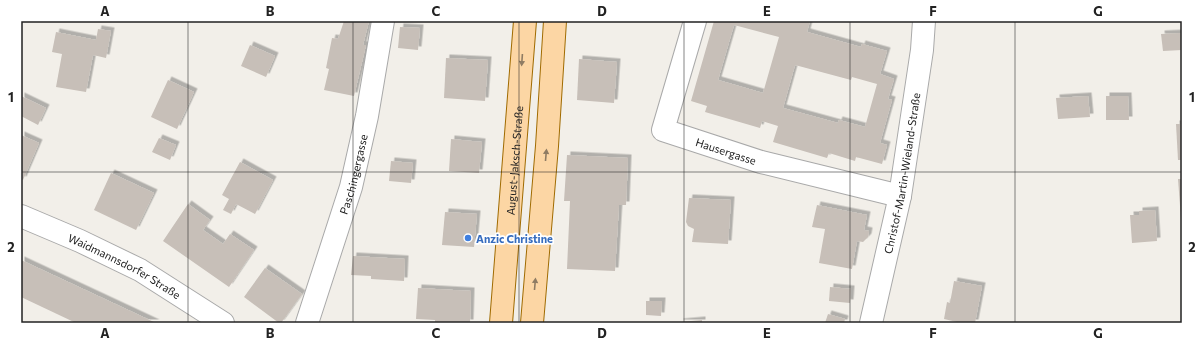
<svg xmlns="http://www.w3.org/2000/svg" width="1203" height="344" font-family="Commissioner,sans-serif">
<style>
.building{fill:#c7bfb8;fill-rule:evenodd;filter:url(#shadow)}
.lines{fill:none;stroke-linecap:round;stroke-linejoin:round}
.minor-casing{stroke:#a9a9a9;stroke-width:24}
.major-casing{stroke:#a06b00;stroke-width:24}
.minor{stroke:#fff;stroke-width:22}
.major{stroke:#fcd6a4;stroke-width:22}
.oneway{fill:#8f7c63}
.grid{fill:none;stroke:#222;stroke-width:1;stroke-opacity:0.55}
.shop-dot{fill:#3f7fe0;stroke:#fff;stroke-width:1.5}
.labels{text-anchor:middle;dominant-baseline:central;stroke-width:3.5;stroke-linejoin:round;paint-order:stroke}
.street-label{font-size:11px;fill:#222;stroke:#fff}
.shop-label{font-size:11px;font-weight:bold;fill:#366cbe;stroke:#fff;text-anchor:start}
.neatline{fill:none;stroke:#222;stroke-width:1.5}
.grid-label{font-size:13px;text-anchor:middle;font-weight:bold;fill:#222}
</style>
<defs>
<filter id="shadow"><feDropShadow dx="3.5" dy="-3.5" stdDeviation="0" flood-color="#0004"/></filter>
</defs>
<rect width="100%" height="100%" fill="#f2efe9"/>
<g class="building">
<path d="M344,21h25l-6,24h3l-12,51 -30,-6 5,-21 -3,-1 6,-30 6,1z"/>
<path d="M714,21h96l-3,11 54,15 1,-3 25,7 -7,23 14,5 -6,20 4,1 -12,43 7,2 -5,19 -26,-7 -1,4 -26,-8 -2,5 -54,-16 5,-16 -16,-5 -2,7 -55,-16 2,-6 -16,-5zM734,25l45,12 -16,56 -45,-13zM795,65l56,15 1,-3 25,7 -12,43 -26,-7 -1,3 -55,-15z"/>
<path d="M400,27l20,1 -2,22 -20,-2z"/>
<path d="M98,29l13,2 -5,27 -13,-3 -7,37 -30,-5 6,-33 -10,-2 4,-20 40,8z"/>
<path d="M1182,33v17l-19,1 -2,-17z"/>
<path d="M250,45l25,11 -9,21 -25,-11z"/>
<path d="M446,58l42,2 -3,41 -41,-3z"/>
<path d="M579,59l38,3 -3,41 -37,-3z"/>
<path d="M168,80l26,12 -17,37 -26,-12z"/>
<path d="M21,96l25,12 -8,17 -17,-9z"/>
<path d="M1088,96l2,21 -32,2 -2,-21z"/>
<path d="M1106,96h22l1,24h-23z"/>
<path d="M1176,124h6v36h-4z"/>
<path d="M21,135l18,8 -16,37 -2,-1z"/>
<path d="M159,138l17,7 -6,15 -18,-8z"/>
<path d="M451,139l31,3 -3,31 -30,-2z"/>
<path d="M567,155l61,3 -2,47h-7l-4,66 -48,-2 3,-68h-6z"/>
<path d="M391,161l22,2 -2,20 -22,-2z"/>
<path d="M240,162l33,18 -18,34 -19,-10 -5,10 -8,-4 6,-11 -7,-4z"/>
<path d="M111,173l43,20 -18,37 -42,-20z"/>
<path d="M1178,179h4v40h-1z"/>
<path d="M689,198l42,2 -3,44 -36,-2 2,-13 -6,-3 -2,-4z"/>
<path d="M188,204l22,16 -7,10 20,14 7,-10 24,16 -25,37 -66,-46z"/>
<path d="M817,205l50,10 -3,15 5,1 -1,6 -5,5 -6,-1 -5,28 -33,-6 6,-34 -13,-2z"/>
<path d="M1155,210l2,31 -25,2 -2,-28h9v-4z"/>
<path d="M445,212l32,2 -3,33 -32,-2z"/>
<path d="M353,256l52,3 -1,22 -33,-2v-3l-20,-1z"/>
<path d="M21,260l135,63h-80l-55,-26z"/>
<path d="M265,268l37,26 -21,29h-2l-35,-26z"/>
<path d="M954,281l28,5 -7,37h-18v-1l-13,-3 3,-17 3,1z"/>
<path d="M830,287l21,2 -1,14 -21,-2z"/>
<path d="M418,288l53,3 -1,32 -35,-1v-2l-19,-1z"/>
<path d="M646,301h16l-1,15 -15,-1z"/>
<path d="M828,314l17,5 -1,4h-19z"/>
<path d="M702,320v3h-22v-1z"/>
</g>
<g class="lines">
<defs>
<g id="minor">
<path id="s1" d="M695,21l-32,109 98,32 139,34"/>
<path id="s2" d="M21,216l59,25 60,29 83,53"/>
<path id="s3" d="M307,323l44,-136 16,-71 16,-95"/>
<path id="s4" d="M871,323l29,-127 22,-146 2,-29"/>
</g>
<g id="major">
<path id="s5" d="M501,323l24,-302"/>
<path d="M532,323l15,-177 8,-125"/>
</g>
</defs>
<use href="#minor" class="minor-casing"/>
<use href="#major" class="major-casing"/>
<use href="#minor" class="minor"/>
<use href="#major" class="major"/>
</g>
<defs><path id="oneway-solid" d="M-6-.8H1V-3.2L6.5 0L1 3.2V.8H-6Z"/></defs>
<g class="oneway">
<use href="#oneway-solid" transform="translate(522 60) rotate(94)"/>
<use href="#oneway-solid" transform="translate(546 155) rotate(-85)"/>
<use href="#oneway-solid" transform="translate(535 284) rotate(-85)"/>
</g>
<path class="grid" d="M188,21v302M353,21v302M519,21v302M684,21v302M850,21v302M1015,21v302M21,172h1161"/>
<circle class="shop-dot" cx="468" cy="238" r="4"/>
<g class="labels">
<g class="street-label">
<text stroke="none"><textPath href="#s1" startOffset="180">Hausergasse</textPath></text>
<text stroke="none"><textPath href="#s5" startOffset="163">August-Jaksch-Straße</textPath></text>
<text stroke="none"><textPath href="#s4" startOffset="153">Christof-Martin-Wieland-Straße</textPath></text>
<text stroke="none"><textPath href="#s3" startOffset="156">Paschingergasse</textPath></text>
<text stroke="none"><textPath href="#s2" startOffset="115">Waidmannsdorfer Straße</textPath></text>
</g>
<g class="shop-label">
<text x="476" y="238">Anzic Christine</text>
</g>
</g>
<rect width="1203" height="344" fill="none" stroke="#ffffff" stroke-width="44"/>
<rect x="22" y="22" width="1159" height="300" class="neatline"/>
<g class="grid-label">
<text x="105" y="16">A</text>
<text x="270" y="16">B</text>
<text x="436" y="16">C</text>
<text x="602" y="16">D</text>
<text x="767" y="16">E</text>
<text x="933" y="16">F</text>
<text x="1098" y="16">G</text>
<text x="11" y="102">1</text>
<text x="1192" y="102">1</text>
<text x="11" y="252">2</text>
<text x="1192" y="252">2</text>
<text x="105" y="338">A</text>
<text x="270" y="338">B</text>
<text x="436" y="338">C</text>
<text x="602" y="338">D</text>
<text x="767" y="338">E</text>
<text x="933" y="338">F</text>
<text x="1098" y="338">G</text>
</g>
</svg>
